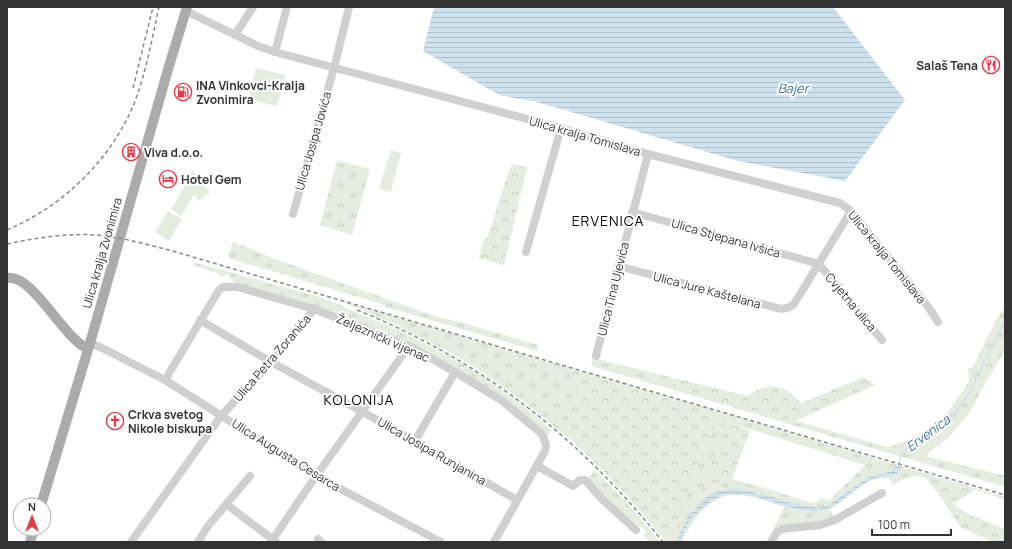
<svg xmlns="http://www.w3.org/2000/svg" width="1012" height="549" font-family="Manrope,sans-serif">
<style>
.grass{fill:url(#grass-tufts);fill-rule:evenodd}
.forest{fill:url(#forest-crowns)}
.garden{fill:#e6ecdf}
.water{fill:url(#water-rules)}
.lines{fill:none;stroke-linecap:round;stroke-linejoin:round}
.stream{stroke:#cfe2ee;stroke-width:1.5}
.minor{stroke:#d0d0d0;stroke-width:8}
.major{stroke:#ababab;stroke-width:10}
.rail{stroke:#888;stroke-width:1.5;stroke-dasharray:4 3;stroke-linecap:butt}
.labels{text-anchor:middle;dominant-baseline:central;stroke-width:4;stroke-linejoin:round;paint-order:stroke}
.poi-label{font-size:12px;font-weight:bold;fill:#333;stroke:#fff;text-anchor:start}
.street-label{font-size:12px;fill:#333;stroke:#fff}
.water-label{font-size:13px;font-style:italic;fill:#3f7597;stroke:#fff}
.quarter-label{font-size:14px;letter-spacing:1px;fill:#000;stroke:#fff}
</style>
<defs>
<pattern id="grass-tufts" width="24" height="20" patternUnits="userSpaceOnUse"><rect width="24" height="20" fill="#e6ecdf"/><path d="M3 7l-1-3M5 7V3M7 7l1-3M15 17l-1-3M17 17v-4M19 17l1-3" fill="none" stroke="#c6cbc0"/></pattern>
<pattern id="forest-crowns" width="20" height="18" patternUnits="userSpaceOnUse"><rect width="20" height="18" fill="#e6ecdf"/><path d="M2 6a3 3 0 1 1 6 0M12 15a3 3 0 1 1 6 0" fill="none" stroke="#c6cbc0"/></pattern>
<pattern id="water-rules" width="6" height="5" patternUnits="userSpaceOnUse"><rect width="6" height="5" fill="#cfe2ee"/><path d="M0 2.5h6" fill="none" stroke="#b2c2cd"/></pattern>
</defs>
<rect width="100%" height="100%" fill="#fff"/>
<g class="grass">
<path d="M337,160l33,9 -18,66 -32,-10z"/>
<path d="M233,241l34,15 170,61 23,5 78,23 -1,6 -151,-44 -1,-2 -157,-47z"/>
<path d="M194,262l129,36 84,36 43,23 29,17 38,27 35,29 -6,7 -109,-79 -200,-74 -5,-3 -2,-6h-6l-1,2 -9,-5 -21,-7z"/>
<path d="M335,299l238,70 -2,6 7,7v6l-22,40 -30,-25 -52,-36 -21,-13 -63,-32z"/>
<path d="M1005,307v44l-22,36 -14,27 -22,25 -22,17 80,20v11l-216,-63 7,-3 92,26c17,-4 41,-17 54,-29 7,-6 12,-15 17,-22 7,-8 14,-17 8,-27l6,-2 23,-47z"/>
<path d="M593,358l85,21 -4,11 -83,-24z"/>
<path d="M720,412l285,85v2l-78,-24 -1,3c-13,-5 -23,1 -33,7l-4,-7c-4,1 -9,0 -13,1 -15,4 -34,22 -46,31l5,8 -63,15 12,-26c-15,-5 -30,-11 -46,-12 -28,-2 -46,25 -56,47h-12l13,-33 5,-19zM727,422l138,43 -36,36 -8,-3 -6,5 -10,-2 -30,-10 -43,-12 -10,3 -20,12z"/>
<path d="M595,470l35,36 30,36h-10l-6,-6 2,-5 -35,-27 -23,-25z"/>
</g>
<g class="forest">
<path d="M513,164l14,3 -23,98 -25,-7 5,-19h3l22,-69z"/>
<path d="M573,369l147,43 -32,78 -5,19 -13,33h-4c-24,-29 -48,-57 -75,-83 -11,-11 -22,-22 -35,-31l22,-40v-6l-7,-7z"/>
<path d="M864,377l11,8 -86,39 -115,-34 4,-11 70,17c9,-8 24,-12 36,-7 6,2 12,9 17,14z"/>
<path d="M726,422l24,8 -18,49 -10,3 -21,12z"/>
<path d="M927,475l48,15 -22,14 13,9 39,16v13h-12l-33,-15 -22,-34 -12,-15z"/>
</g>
<g class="garden">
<path d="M256,68l30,7 -9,31 -29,-7z"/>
<path d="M391,150l10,3 -10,39 -12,-3z"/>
<path d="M193,171l17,21 -11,9 -5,-6 -13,21 -10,-7 15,-25 -4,-5z"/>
<path d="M168,211l14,8 -13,22 -14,-9z"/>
</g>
<g class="water">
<path d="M434,7h399l72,93 -60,81 -107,-20 -201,-59 -38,-7 -76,-44z"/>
<path d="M897,465l5,1c-4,13 -20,9 -29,13 -19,8 -34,30 -56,32 -14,1 -27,-4 -41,-8 -13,-4 -28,-10 -42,-10 -18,1 -35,16 -45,30 -4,5 -6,13 -9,19h-4l12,-26 18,-18 10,-6 20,-4 37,9 14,5 31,6 9,-2 40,-28c10,-5 24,-3 30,-13z"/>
</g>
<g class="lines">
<path class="stream" d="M898,466l3,-11 6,-8 20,-10 23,-17 19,-27 36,-73"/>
<g class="minor">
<path d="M186,11l72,35 17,6 286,76 87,26 192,49 11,8 78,97 9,14"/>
<path d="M235,35l18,-28"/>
<path d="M275,52l12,-45"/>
<path d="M632,212l187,52 63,76"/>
<path d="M293,214l41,-146 15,-61"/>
<path d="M526,252l35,-124"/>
<path d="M618,266l163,43 9,-2 4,-3 57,-93"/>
<path d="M200,320l71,42 92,50 154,88"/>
<path d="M90,343l14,6 61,31 151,96 125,66"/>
<path d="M596,356l52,-202"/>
<path d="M165,380l54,-90 4,-3h14l77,22 95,37 46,26 46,28 41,34 4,11 -1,6 -51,91"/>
<path d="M415,441l40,-69"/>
<path d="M537,466l36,20 7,-6h5l18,20 33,30"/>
<path d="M226,504l50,38"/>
<path d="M318,539l3,3"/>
<path d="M131,542l90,-126 50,-54 43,-53"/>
<path d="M198,542l10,-16 42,-50"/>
<path d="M271,542l45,-66 93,-130"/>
<path d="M771,542l6,-10 5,-3 38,-4 15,-5 47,-27"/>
</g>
<g class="major">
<path d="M7,278c26,-4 55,59 81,71"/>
<path d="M41,505l49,-162 79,-277 18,-59"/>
<path d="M30,542l4,-13"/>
</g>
<g class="rail">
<path d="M133,88l20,-81"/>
<path d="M7,230c56,-24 103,-69 127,-126 12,-31 18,-65 25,-97"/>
<path d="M7,244c29,-6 59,-11 89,-9 25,2 49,9 73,15l836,245"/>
<path d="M357,310c124,50 223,128 306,232"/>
</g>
</g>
<defs>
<symbol id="restaurant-ring" viewBox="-11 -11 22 22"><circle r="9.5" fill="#fff" stroke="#e63946" stroke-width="1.5"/><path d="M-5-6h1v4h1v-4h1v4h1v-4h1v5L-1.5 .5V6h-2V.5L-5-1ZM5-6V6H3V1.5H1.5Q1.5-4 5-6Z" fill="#e63946"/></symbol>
<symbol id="fuel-ring" viewBox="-11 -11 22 22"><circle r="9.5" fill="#fff" stroke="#e63946" stroke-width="1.5"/><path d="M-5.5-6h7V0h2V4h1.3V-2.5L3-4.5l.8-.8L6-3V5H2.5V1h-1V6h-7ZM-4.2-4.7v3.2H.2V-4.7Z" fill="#e63946"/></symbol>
<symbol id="building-ring" viewBox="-11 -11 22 22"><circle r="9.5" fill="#fff" stroke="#e63946" stroke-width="1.5"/><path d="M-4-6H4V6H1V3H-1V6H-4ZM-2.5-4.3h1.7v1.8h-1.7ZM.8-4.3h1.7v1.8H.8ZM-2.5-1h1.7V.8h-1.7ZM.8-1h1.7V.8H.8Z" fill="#e63946"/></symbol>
<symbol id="hotel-ring" viewBox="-11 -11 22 22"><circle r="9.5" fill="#fff" stroke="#e63946" stroke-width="1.5"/><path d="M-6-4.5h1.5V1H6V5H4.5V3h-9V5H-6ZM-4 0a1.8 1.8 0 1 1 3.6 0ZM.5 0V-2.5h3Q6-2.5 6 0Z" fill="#e63946"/></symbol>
<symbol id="church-ring" viewBox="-11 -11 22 22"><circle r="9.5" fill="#fff" stroke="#e63946" stroke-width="1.5"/><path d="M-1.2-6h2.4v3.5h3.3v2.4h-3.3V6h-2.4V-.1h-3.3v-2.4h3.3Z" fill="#e63946"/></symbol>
</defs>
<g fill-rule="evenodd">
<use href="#restaurant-ring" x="981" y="55" width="20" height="20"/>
<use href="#fuel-ring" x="173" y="82" width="20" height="20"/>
<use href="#building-ring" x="121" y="142" width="20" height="20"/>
<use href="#hotel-ring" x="158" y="169" width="20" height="20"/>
<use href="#church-ring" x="105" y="411" width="20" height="20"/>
</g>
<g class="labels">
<g class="poi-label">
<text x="978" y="65" text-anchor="end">Salaš Tena</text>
<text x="196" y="85">INA Vinkovci-Kralja<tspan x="196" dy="14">Zvonimira</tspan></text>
<text x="144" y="152">Viva d.o.o.</text>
<text x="181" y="179">Hotel Gem</text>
<text x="128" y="414">Crkva svetog<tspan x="128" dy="14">Nikole biskupa</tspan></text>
</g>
<g class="street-label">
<text transform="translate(585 136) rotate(16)">Ulica kralja Tomislava</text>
<text transform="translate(313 141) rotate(-74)">Ulica Josipa Jovića</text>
<text transform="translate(726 238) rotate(16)">Ulica Stjepana Ivšića</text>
<text transform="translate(102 253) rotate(-74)">Ulica kralja Zvonimira</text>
<text transform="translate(887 257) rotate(51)">Ulica kralja Tomislava</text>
<text transform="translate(613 289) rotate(-76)">Ulica Tina Ujevića</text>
<text transform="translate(707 290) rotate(15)">Ulica Jure Kaštelana</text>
<text transform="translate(851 302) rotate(50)">Cvjetna ulica</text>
<text transform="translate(383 338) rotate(24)">Željeznički vijenac</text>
<text transform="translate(272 358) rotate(-49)">Ulica Petra Zoranića</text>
<text transform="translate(432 451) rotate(30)">Ulica Josipa Runjanina</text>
<text transform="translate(286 455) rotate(32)">Ulica Augusta Cesarca</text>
</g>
<g class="water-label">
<text x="793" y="88">Bajer</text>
<text transform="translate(928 433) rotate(-37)">Ervenica</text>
</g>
<g class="quarter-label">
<text x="608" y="220">ERVENICA</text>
<text x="359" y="399">KOLONIJA</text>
</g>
</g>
<rect width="1012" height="549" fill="none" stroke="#333333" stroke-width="16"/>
<g transform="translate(32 517)"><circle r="19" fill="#ffffff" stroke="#adadad"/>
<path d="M0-3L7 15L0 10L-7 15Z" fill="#e63946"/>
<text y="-6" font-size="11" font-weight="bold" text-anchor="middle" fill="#333333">N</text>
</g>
<path d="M872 529v6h79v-6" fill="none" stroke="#333333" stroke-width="2"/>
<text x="878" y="529" font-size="12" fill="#333333" stroke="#ffffff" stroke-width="3" paint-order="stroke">100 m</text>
</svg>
